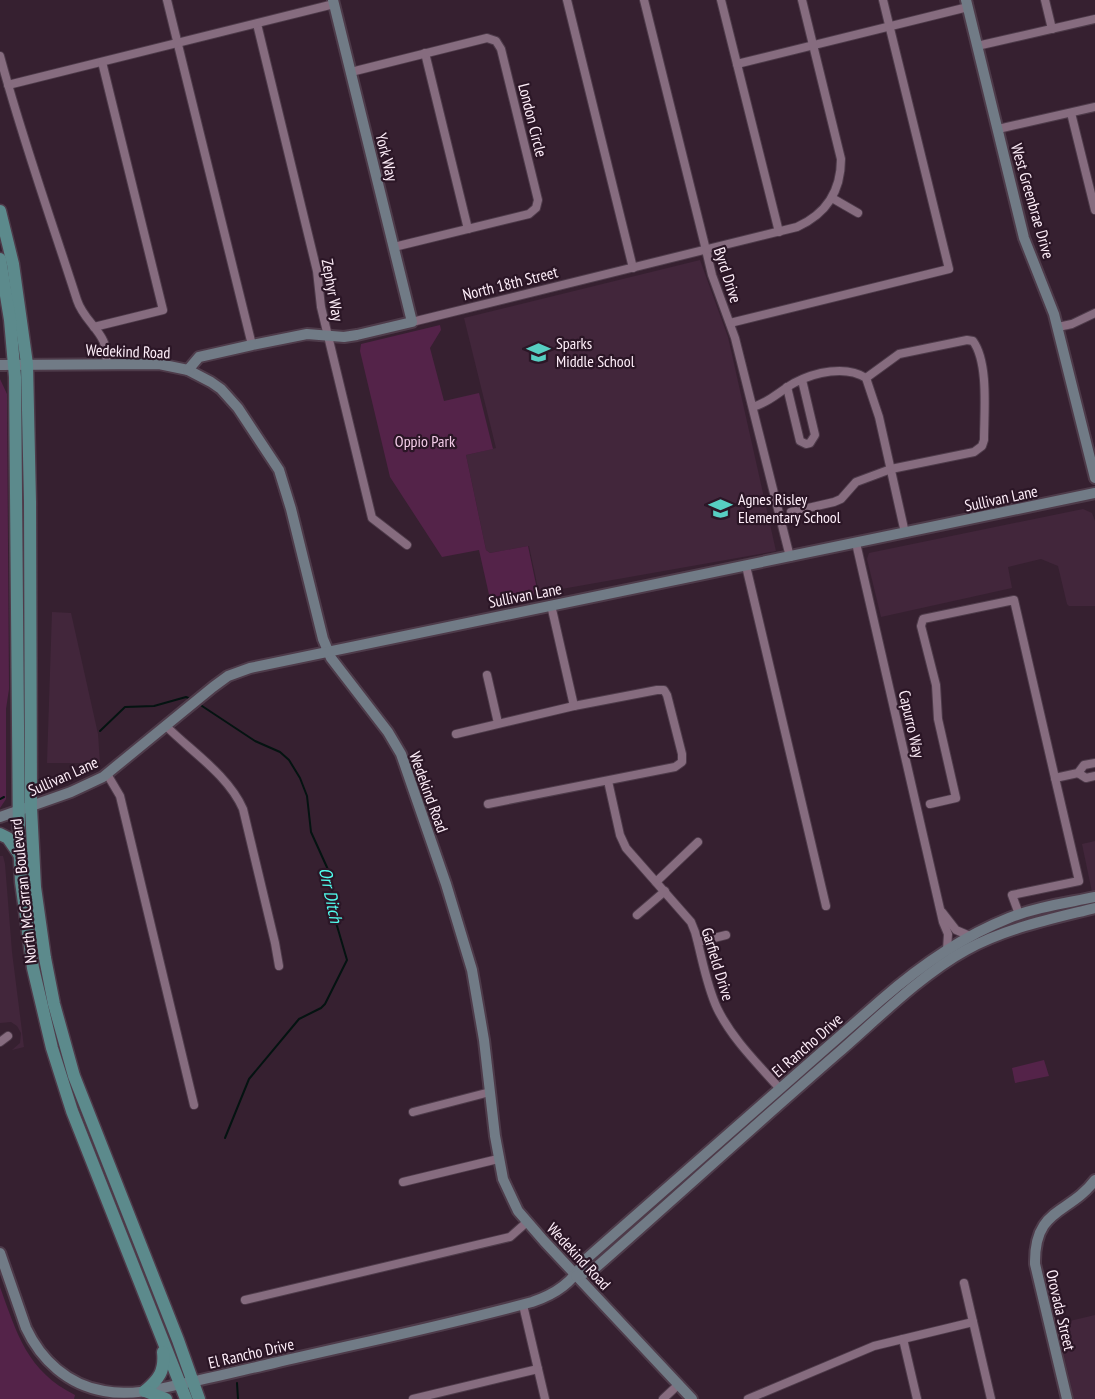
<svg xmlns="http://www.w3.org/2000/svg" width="1095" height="1399" font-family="'PT Sans Narrow',sans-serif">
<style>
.built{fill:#42263b}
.green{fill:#542349}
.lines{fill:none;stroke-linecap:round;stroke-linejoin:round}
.stream{stroke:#041311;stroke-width:2}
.street-casing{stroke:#4e3b4a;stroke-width:10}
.secondary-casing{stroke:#4e3b4a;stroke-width:14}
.primary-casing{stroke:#4e3b4a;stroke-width:15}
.street{stroke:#866c7f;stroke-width:8}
.secondary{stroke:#717b86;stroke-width:10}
.primary{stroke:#5c8a8c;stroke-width:12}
.labels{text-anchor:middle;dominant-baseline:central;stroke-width:4.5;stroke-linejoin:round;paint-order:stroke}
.street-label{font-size:16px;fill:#feeef9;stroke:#2b1626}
.poi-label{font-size:16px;fill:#feeef9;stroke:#2b1626;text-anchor:start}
.park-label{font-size:16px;fill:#f4cde9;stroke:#2b1626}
.water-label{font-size:18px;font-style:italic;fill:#50feee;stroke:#2b1626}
</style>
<rect width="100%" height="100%" fill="#362030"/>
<g class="built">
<path d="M700,260l28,77 48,214 -237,42 -10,-47 -39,7 -4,-3 -20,-95 30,-7 -32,-130z"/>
<path d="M1083,509l9,4 3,8v85h-26l-2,-2 -9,-38 -17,-7 -33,8 4,21 -131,29 -14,-58 2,-6z"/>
<path d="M52,612l19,1 27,121 2,29h-53z"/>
<path d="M1095,841v50l-3,1 -10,-48z"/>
<path d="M0,856h3l2,8 7,88 12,95 -12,3 8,-7 1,-10 -4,-7 -6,-4 -11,1z"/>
<path d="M1095,1315v84h-21l-17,-75z"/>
</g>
<g class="green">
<path d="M440,325l1,5 -11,18 14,53 35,-8 14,56 -27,6 20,95 4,3 38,-7 10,48 -35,7 1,4 -12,3 -13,-58 -37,7 -52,-80 -30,-126 1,-7z"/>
<path d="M0,379l7,15 2,295 -3,20v90l-6,9z"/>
<path d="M1044,1060l5,16 -34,7 -3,-15z"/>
<path d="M0,1287c17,47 27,84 75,108l-1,4h-74z"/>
</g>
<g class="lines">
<g class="stream">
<path d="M199,704l56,37 25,11 9,8 11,18 7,18 4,36 19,42 5,45 12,41 -22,44 -4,4 -22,11 -50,60 -24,59"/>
<path d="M100,731l25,-24 29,-1 32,-9 5,2"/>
<path d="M0,799l4,-2"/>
<path d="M237,1383l1,16"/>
</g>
<defs>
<g id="street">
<path d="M167,0l85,345"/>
<path d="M567,0l66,268"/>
<path d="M644,0l62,250 6,25 23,63 55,219"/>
<path d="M721,0l58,232"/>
<path d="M1045,0l7,29"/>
<path d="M257,24l60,247 4,36 51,211 35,27"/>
<path d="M977,46l118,-27"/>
<path d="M425,53l43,176"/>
<path d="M0,56c22,82 51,163 77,244 8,25 34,33 29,64"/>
<path d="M737,64l231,-57"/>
<path d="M351,72l136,-34 9,3 5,8 37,151 -2,8 -7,6 -135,33"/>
<path d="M8,85l326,-81"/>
<path d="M1071,113l24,97"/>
<path d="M998,129l97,-22"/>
<path d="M832,198l26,15"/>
<path d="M412,322l385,-95c29,-13 44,-36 44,-68l-39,-159"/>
<path d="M730,323l219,-54 -66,-269"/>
<path d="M94,327l69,-17 -61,-248"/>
<path d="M1058,327l14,-3 23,-11"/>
<path d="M787,387l13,54 6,3 4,-1 5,-8 -13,-55"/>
<path d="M753,407c19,-6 25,-15 41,-24 21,-11 52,-18 72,-5l13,39 26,116"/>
<path d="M791,512l43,-10 7,-3 15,-17 35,-13 83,-17 8,-6 2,-6c0,-27 5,-77 -11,-99l-6,-1 -68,14 -33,24"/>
<path d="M856,543l87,379 5,12 -1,16"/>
<path d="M746,566l80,340"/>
<path d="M551,605l23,101"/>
<path d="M487,675l11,48"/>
<path d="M166,726c26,26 62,49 77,83l32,134 4,23"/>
<path d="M456,734l118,-28 83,-16h7l3,5 15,59v8l-7,5 -187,37"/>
<path d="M1078,773l8,5 9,-2"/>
<path d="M107,774l13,22 74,309"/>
<path d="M608,781l12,54 6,13 65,74 4,10c7,25 11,52 22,76 15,31 41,56 63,81"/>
<path d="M930,804l26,-6 -18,-79 -2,-34 -15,-59 2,-7 91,-19 41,178"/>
<path d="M656,882l42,-40"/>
<path d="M942,912l14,18 14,6"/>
<path d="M1019,914l-7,-19 67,-14 -24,-103 23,-5 6,-8 11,-2"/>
<path d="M637,915l28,-24"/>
<path d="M698,942l28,-7"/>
<path d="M0,1042l8,-6"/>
<path d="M413,1112l77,-20"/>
<path d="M403,1182l95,-23"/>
<path d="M964,1283l27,116"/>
<path d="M245,1300l265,-63 17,-15"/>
<path d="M523,1305l22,94"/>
<path d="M903,1339l14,60"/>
<path d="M413,1399l125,-30"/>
<path d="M663,1399l16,-15"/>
<path d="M748,1399l126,-53 99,-24"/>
</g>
<g id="secondary">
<path d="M966,0l58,238 30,76 41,164"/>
<path d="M0,365l159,-1 29,6 23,12 10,7 17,19 41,62 12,39 32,130 8,19 57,74 13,22 45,130 26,86 12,70 11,96 8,43 15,32 26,30 148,158"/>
<path d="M188,370l11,-13 53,-12 55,-11 37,3 13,-2 55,-13 -79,-322"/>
<path d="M0,817l71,-25 32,-15 110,-90 15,-11 22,-8 845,-175"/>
<path d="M0,1253l26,75c15,32 42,57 78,63 25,5 52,-1 77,-7 31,-6 62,-14 93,-21 86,-20 173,-38 258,-61 24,-8 41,-20 53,-42l296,-260c39,-34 80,-63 128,-82 27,-11 58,-15 86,-21"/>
<path d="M576,1276l17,-6c82,-72 163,-146 245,-217 38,-33 84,-79 128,-103 40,-22 85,-31 129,-42"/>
<path d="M1067,1399l-32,-135c-1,-57 34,-49 60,-84"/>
</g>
<g id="primary">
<path d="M0,211l13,53 14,100 3,138 1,305 4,80 10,71 9,46 20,72 104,264 21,59"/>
<path d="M0,259l10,61 5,57 4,464 2,41 12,86 19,80 20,63 114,288"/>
<path d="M0,834l8,4 11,16"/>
<path d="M145,1391c14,-12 20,-20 18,-39"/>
<path d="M145,1391l21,8"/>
</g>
</defs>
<use href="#street" class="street-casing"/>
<use href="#secondary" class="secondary-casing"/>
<use href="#primary" class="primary-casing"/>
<use href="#street" class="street"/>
<use href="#secondary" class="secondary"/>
<use href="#primary" class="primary"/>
</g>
<defs>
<symbol id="school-bare" viewBox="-9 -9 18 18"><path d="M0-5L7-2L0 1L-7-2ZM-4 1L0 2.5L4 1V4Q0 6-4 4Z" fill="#57cec2" stroke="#2b1626" stroke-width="2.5" paint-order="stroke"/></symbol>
</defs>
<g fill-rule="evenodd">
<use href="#school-bare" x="522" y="336" width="33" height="33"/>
<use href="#school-bare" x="704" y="492" width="33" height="33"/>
</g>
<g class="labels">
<g class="street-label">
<text transform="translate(533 120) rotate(76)">London Circle</text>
<text transform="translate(387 157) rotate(76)">York Way</text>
<text transform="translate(1033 201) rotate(74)">West Greenbrae Drive</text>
<text transform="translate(728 275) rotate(72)">Byrd Drive</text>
<text transform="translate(510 283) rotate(-14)">North 18th Street</text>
<text transform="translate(333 290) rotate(80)">Zephyr Way</text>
<text transform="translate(128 351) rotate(2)">Wedekind Road</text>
<text transform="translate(1001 498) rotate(-12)">Sullivan Lane</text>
<text transform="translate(525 595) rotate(-11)">Sullivan Lane</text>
<text transform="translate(912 724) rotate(77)">Capurro Way</text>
<text transform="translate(63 776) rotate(-24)">Sullivan Lane</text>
<text transform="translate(429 792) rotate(70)">Wedekind Road</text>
<text transform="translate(23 891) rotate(-96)">North McCarran Boulevard</text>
<text transform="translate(718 964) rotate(73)">Garfield Drive</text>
<text transform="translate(807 1045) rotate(-41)">El Rancho Drive</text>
<text transform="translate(579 1256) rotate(47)">Wedekind Road</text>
<text transform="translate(1061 1310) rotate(77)">Orovada Street</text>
<text transform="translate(251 1353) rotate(-13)">El Rancho Drive</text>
</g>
<g class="poi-label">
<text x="556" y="343">Sparks<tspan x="556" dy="18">Middle School</tspan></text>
<text x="738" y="499">Agnes Risley<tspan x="738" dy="18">Elementary School</tspan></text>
</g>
<g class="park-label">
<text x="425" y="441">Oppio Park</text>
</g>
<g class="water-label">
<text transform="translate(331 895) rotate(78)">Orr Ditch</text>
</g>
</g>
</svg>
